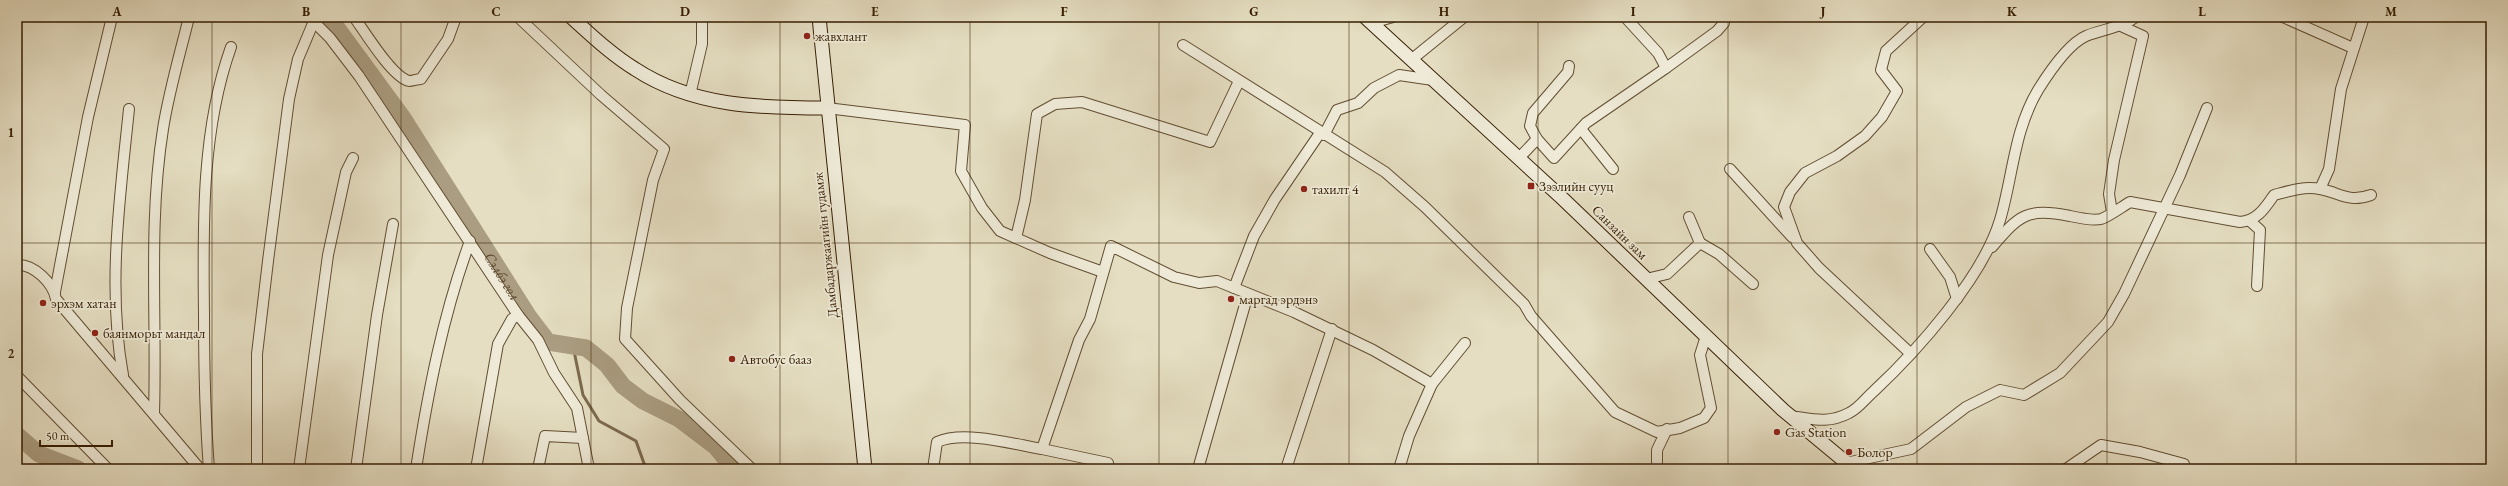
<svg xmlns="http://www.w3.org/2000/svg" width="2508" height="486" font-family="'EB Garamond',serif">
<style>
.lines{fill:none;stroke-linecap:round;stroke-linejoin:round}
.stream{stroke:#7c6a4e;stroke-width:3}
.river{stroke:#aa9d81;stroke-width:17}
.street-casing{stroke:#624e32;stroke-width:12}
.secondary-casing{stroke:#361e02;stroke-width:15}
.street{stroke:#eeead7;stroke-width:10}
.secondary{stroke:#eeead7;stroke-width:13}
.grid{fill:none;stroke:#361e02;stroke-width:1;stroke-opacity:0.55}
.poi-dot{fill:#8f2418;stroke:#eeead7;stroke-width:1.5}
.labels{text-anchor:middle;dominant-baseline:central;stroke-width:3.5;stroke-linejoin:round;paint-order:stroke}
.poi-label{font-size:14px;fill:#361e02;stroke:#eeead7;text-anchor:start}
.street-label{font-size:14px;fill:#361e02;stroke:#eeead7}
.water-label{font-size:15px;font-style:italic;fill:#5f4a2e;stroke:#eeead7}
.neatline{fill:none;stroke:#361e02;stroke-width:1.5}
.grid-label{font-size:13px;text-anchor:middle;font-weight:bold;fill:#361e02}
</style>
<rect width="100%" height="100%" fill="#e5dec2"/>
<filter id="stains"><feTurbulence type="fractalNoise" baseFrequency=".005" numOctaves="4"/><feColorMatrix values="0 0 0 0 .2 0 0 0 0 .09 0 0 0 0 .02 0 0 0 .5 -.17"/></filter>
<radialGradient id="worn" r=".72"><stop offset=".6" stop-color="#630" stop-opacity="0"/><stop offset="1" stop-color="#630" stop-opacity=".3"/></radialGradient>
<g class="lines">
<path class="stream" d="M573,346l10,49 16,26 37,20 10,28"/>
<g class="river">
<path id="s1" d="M329,17l74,101 126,199 19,25 38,6 21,17 16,21 20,15 36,18 37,28 18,22"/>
<path d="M17,435l22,19 39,15"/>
</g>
<defs>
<g id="street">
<path d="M309,17l21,21 29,38 159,239 20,25 16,33 23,35 12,61"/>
<path d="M354,17c11,15 38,60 55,64 4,0 8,-2 12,-2l27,-40 8,-22"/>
<path d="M518,17l83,78 63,54 -11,31 -26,128 -2,31 55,61 72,69"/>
<path d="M2283,17l70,31"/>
<path d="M1372,23l21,-6"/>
<path d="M1183,45l202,127 40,35 99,97 7,12 84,96 42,20 23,-4 24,-10 7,-10 -11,-53 6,-19"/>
<path d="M1411,60l53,-43"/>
<path d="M1666,68l51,-37 7,-8"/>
<path d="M690,95l12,-51v-27"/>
<path d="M827,108l138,17 -4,46 21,37 18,23 50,22 53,19"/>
<path d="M1581,129l32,40"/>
<path d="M1324,135l13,-25 21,-7 16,-15 25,-13 34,5"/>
<path d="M1537,139l-7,-13 3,-13 35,-41 1,-6"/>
<path d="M1519,158l18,-19 17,19 32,-35 80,-55 -8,-15 -33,-36"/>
<path d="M1730,169l62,68"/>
<path d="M2320,189l9,-20 12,-80 23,-72"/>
<path d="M2112,212l-3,-18 5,-34 29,-124 -22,-10"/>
<path d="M1689,217l11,26"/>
<path d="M2251,222l9,8 -3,56"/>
<path d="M1016,238l9,-38 12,-86 18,-10 27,-2 128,40 29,-61"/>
<path d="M1992,247c28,-33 35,-39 78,-31 9,2 23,5 31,3 7,-2 22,-13 29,-17l110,20c17,-1 25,-14 34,-27 15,-4 30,-9 46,-6 21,4 28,14 51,6"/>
<path d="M1930,249l20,28 7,22"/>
<path d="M17,265c17,-1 36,18 39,34l144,170"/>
<path d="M1646,279l21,-5 33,-31 19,11 34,30"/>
<path d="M1234,288l20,-52 21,-37 45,-66"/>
<path d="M55,292l33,-175 24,-100"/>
<path d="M1910,353l-91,-85 -22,-25 -13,-36 6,-15 15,-19 32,-17 28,-20 17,-19 15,-26 -16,-21 5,-19 37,-34"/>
<path d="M123,375c-16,-88 -3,-178 6,-266"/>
<path d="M17,376l91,93"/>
<path d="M1432,384l33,-41"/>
<path d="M154,413c3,-94 -6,-190 9,-284 6,-38 17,-75 26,-112"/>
<path d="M1790,416c23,3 38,8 59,-3 9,-4 17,-15 25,-22 43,-40 109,-114 126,-171 13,-44 14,-90 38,-130 10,-16 30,-46 48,-54 17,-7 35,-8 50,-19"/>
<path d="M1042,449l66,14"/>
<path d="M1846,463l65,-14 55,-42 34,-17 24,5 36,-22 48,-51 16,-28 56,-119 27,-67"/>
<path d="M209,469c-4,-52 -5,-103 -5,-155 -1,-88 -3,-183 27,-267"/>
<path d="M257,469v-115l11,-93 21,-162 9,-40 16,-38"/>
<path d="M299,469l29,-214 18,-83 7,-14"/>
<path d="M356,469l21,-154 16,-91"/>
<path d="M416,469c12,-77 27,-154 54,-228"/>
<path d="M476,469l22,-125 14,-25 6,-4"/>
<path d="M538,469l7,-33 38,2"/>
<path d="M933,469l4,-27c27,-12 76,2 105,7l37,-109 11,-21 21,-73 63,31 25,6 18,-2 77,31 79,38 59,34 -23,52 -10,33"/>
<path d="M1198,469l50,-175"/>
<path d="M1286,469l46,-140"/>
<path d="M1657,469v-19l10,-21"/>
<path d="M2066,469l35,-24 39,7 44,12"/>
</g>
<g id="secondary">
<path d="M571,17c20,18 41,38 64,52 58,38 125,39 192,39"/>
<path d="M819,17l46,452"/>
<path d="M1365,17l197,181 221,212 71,59"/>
</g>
</defs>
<use href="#street" class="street-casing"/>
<use href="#secondary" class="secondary-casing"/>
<use href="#street" class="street"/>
<use href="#secondary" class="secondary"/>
</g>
<path class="grid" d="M212,17v452M401,17v452M591,17v452M780,17v452M970,17v452M1159,17v452M1349,17v452M1538,17v452M1728,17v452M1917,17v452M2107,17v452M2296,17v452M17,243h2474"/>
<g class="poi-dot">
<circle cx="807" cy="36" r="4"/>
<rect x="1527" y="182" width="8" height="8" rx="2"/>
<circle cx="1304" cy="189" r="4"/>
<circle cx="1231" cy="299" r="4"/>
<circle cx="43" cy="303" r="4"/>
<circle cx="95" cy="333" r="4"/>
<circle cx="732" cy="359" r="4"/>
<circle cx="1777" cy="432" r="4"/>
<circle cx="1849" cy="452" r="4"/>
</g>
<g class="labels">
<g class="poi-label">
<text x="815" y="36">жавхлант</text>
<text x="1539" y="186">Зээлийн сууц</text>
<text x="1312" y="189">тахилт 4</text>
<text x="1239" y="299">маргад эрдэнэ</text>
<text x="51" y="303">эрхэм хатан</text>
<text x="103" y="333">баянморьт мандал</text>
<text x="740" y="359">Автобус бааз</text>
<text x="1785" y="432">Gas Station</text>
<text x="1857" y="452">Болор</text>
</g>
<g class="street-label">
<text transform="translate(1620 232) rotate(44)">Санзайн зам</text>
<text transform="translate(825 245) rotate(-96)">Дамбадаржаагийн гудамж</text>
</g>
<g class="water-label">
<text stroke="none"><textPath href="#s1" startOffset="312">Сэлбэ гол</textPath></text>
</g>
</g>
<rect width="2508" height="486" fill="none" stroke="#e5dec2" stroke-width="44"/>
<path d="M40 440v6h72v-6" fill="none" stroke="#361e02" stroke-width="2"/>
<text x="46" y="440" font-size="12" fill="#361e02" stroke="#eeead7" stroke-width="3" paint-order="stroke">50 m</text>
<rect x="22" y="22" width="2464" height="442" class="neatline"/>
<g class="grid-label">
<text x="117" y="16">A</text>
<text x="306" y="16">B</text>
<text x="496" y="16">C</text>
<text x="685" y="16">D</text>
<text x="875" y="16">E</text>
<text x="1064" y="16">F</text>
<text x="1254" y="16">G</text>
<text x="1444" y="16">H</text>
<text x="1633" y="16">I</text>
<text x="1823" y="16">J</text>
<text x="2012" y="16">K</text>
<text x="2202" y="16">L</text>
<text x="2391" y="16">M</text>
<text x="11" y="137">1</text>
<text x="11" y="358">2</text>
</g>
<rect width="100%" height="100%" filter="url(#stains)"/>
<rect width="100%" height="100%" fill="url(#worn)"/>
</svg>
